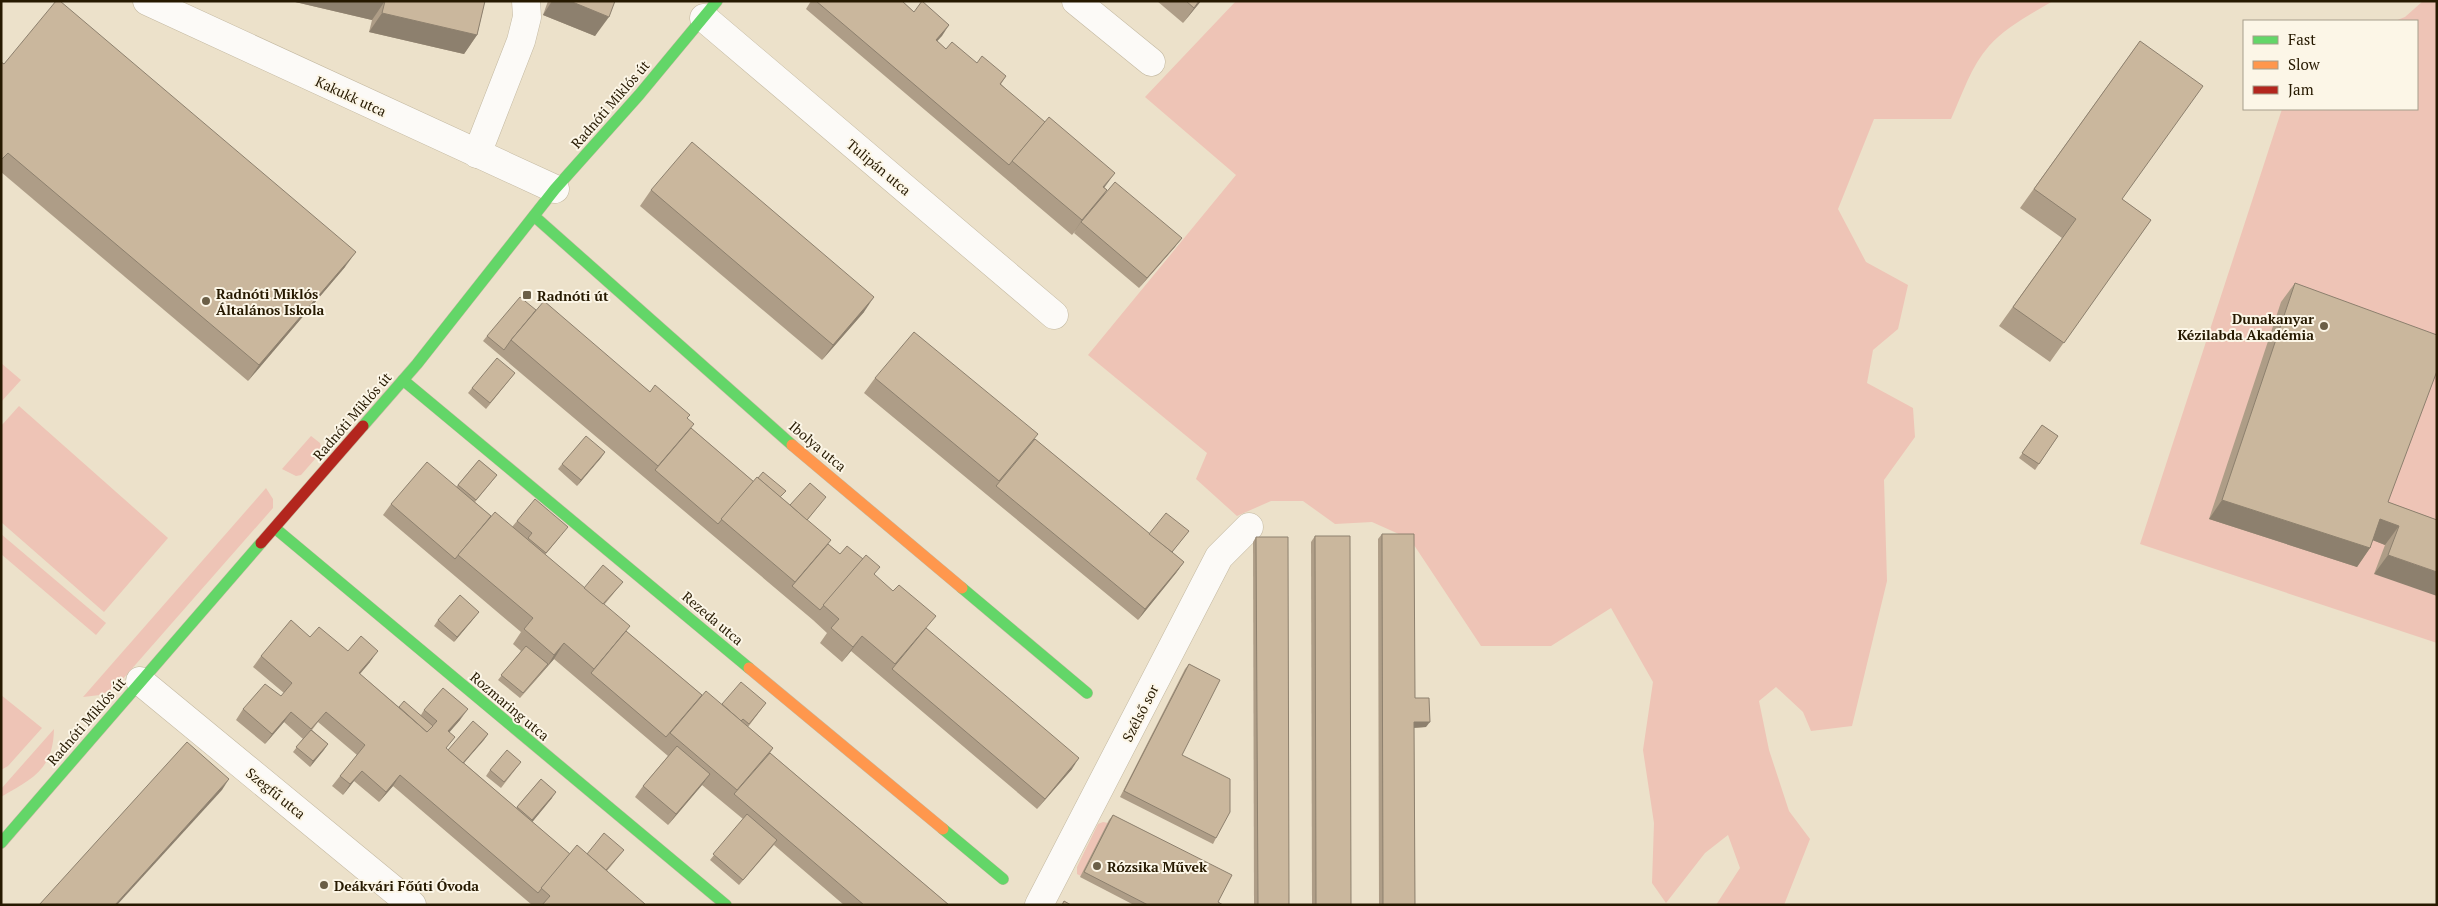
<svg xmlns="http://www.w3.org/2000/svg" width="2438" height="906" font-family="'PT Serif',serif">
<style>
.green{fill:#eec4b6}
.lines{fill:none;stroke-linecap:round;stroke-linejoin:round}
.street-casing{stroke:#c3b8a0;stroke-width:29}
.fast-casing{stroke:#c3b8a0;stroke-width:12}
.slow-casing{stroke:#c3b8a0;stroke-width:12}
.jam-casing{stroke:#c3b8a0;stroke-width:12}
.street{stroke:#fcfaf7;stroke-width:28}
.fast{stroke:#63d668;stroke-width:11}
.slow{stroke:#ff974d;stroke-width:11}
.jam{stroke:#b3261e;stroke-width:11}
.wall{fill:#ae9d87}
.shaded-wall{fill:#8d806e}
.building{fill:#cab79d;stroke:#8d806e}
.poi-dot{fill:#6b5f47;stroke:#fcf6e7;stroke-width:2}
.labels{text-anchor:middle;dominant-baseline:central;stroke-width:4;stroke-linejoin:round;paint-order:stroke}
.street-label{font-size:14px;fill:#261900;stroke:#fcf6e7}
.poi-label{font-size:14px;font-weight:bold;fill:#261900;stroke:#fcf6e7;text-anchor:start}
</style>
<rect width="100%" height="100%" fill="#ece1ca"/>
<g class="green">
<path d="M1236,1h817c-22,13 -47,26 -64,45 -18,20 -27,49 -38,73h-77l-36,90 28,53 42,23 -10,44 -25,21 -6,33 46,25 2,29 -31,43 3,101 -35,145 -41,5 -8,-19 -27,-25 -17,14 10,49 20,61 21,28 -26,66h-68l24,-37 -12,-33 -23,18 -39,50 -14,-20 2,-60 -11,-73 10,-68 -42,-74 -60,38h-70l-71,-107 -38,-17 -37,2 -32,-23h-32l-34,15 -41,-37 11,-26 -119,-98 148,-180 -91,-78z"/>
<path d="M2423,1h14v642l-297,-99 142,-435h135v-88h-22l10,-4z"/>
<path d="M1,363l20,17 -20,22z"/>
<path d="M19,406l149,132 -64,74 -103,-90v-96z"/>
<path d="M311,436l9,7 2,8 -21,24 -5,1 -14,-7z"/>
<path d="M266,488l7,11v9l-158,180 -15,7 -17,2z"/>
<path d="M1,534l105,89 -10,12 -95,-81z"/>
<path d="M1,695l41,33 -34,38 -7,4z"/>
<path d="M54,729c-1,41 -21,49 -53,68v-8z"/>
<path d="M1103,822l5,1 -27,53 -4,-2v-7l21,-43z"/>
</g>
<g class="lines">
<defs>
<g id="street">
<path d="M147,1l408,188"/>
<path d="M1076,1l75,61"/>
<path d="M704,18l350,297"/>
<path d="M477,154l44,-113 6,-24 -1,-16"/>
<path d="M140,681l272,224"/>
<path d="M1039,905l180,-348 30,-30"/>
</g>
<g id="fast">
<path d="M534,216l258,229"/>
<path d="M403,380l346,288"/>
<path d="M363,426l54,-62 138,-175 84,-94 78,-94"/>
<path d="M276,529l450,376"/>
<path d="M962,588l125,105"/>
<path d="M943,829l60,50"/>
<path d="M1,843l260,-300"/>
</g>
<g id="slow">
<path d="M792,445l170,143"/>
<path d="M749,668l194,161"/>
</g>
<path id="jam" d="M261,543l102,-117"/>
</defs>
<use href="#street" class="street-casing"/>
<use href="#fast" class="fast-casing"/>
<use href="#slow" class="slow-casing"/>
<use href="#jam" class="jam-casing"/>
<use href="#street" class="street"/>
<use href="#fast" class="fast"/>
<use href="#slow" class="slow"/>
<use href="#jam" class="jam"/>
</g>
<g class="wall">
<path d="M291,1h194l-8,34 -13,19 -95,-22 3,-12z"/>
<path d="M548,1h67l-20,35 -52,-21z"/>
<path d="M811,1h91l12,11 35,13 -12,16 9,8 60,27 -5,8 106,106 -5,7 80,41 -8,10 -35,40 -65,-55 2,-3 -4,5 -266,-226z"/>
<path d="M1157,1h44l-18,22z"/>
<path d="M2140,41l-18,158 29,21 -101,142 -51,-36 63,-88 -42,-30z"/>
<path d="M1,62l344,205 -97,114 -247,-209z"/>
<path d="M651,190l213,122 -42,48 -182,-154z"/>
<path d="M2295,283l93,219 49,18 -63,54 11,-29 -12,-5 -3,8 -13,19 -148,-48 72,-217z"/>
<path d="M536,310l151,108 4,10 63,54 27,15 9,8 32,-3 -15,18 24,20 -3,4 12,10 35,21 52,54 145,140 -35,40 -186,-158 -9,11 -22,-19 7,-10 -14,-13 -330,-279 4,-5z"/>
<path d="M515,373l-29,36 -18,-16 4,-5z"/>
<path d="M875,378l160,61 114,95 40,-3 -17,21 12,10 -8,11 -38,47 -274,-227z"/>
<path d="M2042,425l16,11 -23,34 -16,-12z"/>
<path d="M605,452l-28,34 -19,-17 4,-5z"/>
<path d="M479,460l18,15 -22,27 16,14 21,11 5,-6 43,16 -15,18 39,33 39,-6 -19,23 22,26 76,64 20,10 44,-2 -18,24 25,21 -3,5 179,152h-105l-70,-60 -35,40 -29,-25 33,-41 -41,-34 -34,40 -33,-28 8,-11 25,-30 -114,-97 -34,39 -22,-18 23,-29 -8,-7 8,-12 -138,-117 8,-11 65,-17z"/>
<path d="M1382,534l33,164 11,29 -12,1 1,177h-36l-1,-366z"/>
<path d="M1315,536l36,369h-39l-1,-363z"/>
<path d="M1256,537l33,368h-35l-1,-363z"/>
<path d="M475,617l-21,25 -20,-16 4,-6z"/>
<path d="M310,637l60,25 -10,12 39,33 22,8 3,-5 36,10 -11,12 -3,16 2,2 40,-16 -24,29 52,45 25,-29 11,19 -20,24 38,32h17l37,-4 -17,21 37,34h-112l-139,-119 -14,16 -25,-21 -11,14 -11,-9 8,-10 17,-21 -39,-33 -6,8 16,14 -18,23 -17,-15 10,-13 -19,-17 -19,22 -29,-24 7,-11 38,-13 3,-3 -31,-26 8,-11z"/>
<path d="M1189,664l-7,91 34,83 -3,6 -93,-47 65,-128z"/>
<path d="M521,762l-20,26 -15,-12 4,-6z"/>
<path d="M1113,815l105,87 5,3h-89l-54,-28 29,-57z"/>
</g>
<g class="shaded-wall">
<path d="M291,1h94l-13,19z"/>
<path d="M552,1h18l39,16 -14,19 -52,-21z"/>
<path d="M1199,1h2l-18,22 11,-15z"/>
<path d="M382,13l95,22 -13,19 -95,-22z"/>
<path d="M949,25l-7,11 -14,15 8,-11z"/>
<path d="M1115,173l-11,15 -1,-1z"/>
<path d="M1107,190l-10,15 -16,17 -9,13 10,-15z"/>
<path d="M1182,238l-8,10 -35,40 8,-10z"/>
<path d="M356,252l-11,15 -97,114 11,-16z"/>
<path d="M874,297l-10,15 -42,48 11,-15z"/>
<path d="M605,452l-4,6 -24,28 4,-6z"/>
<path d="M2222,500l148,48 -13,19 -148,-48z"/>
<path d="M2380,519l19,7 -14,19 -18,-7z"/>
<path d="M2388,555l49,17v24l-63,-22z"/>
<path d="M1184,562l-8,11 -38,47 7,-11z"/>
<path d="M479,612l-4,5 -21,25 3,-5z"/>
<path d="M862,636l-11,15 -9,11 11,-15z"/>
<path d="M564,643l-10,16 -34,39 28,-33 6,-10z"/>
<path d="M378,651l-8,11 -19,22 8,-11z"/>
<path d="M468,709l-8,11 -19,22 7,-11z"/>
<path d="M291,712l-7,10 -19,22 7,-10z"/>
<path d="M1414,722h16l-4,5 -16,1z"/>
<path d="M488,734l-4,6 -29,33 4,-6z"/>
<path d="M328,744l-4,6 -14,17 3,-6z"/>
<path d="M1079,758l-7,11 -35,40 8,-10z"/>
<path d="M362,771l-8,10 -11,14 7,-11z"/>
<path d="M710,774l-8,11 -34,40 8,-11z"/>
<path d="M400,775l-7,11 -14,16 7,-10z"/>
<path d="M229,779l-7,11 -105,115h-2z"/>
<path d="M556,792l-4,6 -23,28 3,-6z"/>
</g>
<g class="building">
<path d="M56,1h4l296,251 -97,113 -251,-212 -7,7v-98l3,2z"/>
<path d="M385,1h100l-8,34 -95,-22z"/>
<path d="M570,1h45l-6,16z"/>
<path d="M816,1h86l12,11 8,-11 27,24 -13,15 10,9 6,-7 25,21 5,-7 24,20 -6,8 45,38 -36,43z"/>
<path d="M1186,1h13l-5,7z"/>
<path d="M2140,41l63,45 -81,113 29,21 -87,123 -51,-36 63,-88 -42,-30z"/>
<path d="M1049,117l66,56 -12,14 4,3 -25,30 -70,-59z"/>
<path d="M692,142l182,155 -41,48 -182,-155z"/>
<path d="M1115,182l67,56 -35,40 -66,-56z"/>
<path d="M2295,283l142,52v36l-49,131 49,18v52l-49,-17 11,-29 -19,-7 -10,29 -148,-48z"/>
<path d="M520,297l16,13 -25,30 -7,10 -17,-14z"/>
<path d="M544,301l106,91 5,-7 35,30 -3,3 7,6 -36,42 -147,-126z"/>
<path d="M914,332l124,102 -39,47 -124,-103z"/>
<path d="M497,358l18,15 -25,30 -18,-15z"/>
<path d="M2042,425l16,11 -19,28 -17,-11z"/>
<path d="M691,428l63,54 -36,42 -63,-54z"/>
<path d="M586,436l19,16 -24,28 -19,-16z"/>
<path d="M1035,439l149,123 -39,47 -149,-123z"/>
<path d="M479,460l18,15 -21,25 -18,-15z"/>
<path d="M427,462l64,54 -36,43 -64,-55z"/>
<path d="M763,472l23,19 -6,6 -22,-19z"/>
<path d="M757,477l74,63 -36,42 -74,-63z"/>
<path d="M810,483l16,14 -19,23 -17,-15z"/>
<path d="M535,499l33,28 -22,26 -18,-15 4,-5 -15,-12z"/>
<path d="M495,512l135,114 -36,43 -30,-26 -10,12 -30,-26 9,-11 -75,-63z"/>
<path d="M1166,513l23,18 -17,21 -23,-18z"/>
<path d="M1382,534h32l1,164h14l1,24h-16l1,183h-32z"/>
<path d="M1315,536h35l1,369h-35z"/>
<path d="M1256,537h32l1,368h-31z"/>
<path d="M828,544l12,10 7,-8 16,13 -43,51 -28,-24z"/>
<path d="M866,555l14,12 -6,7 19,17 6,-6 37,31 -41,48 -33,-28 -9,11 -22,-19 8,-9 -16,-14z"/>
<path d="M603,565l20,17 -20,22 -19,-16z"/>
<path d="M460,595l19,17 -22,25 -19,-17z"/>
<path d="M291,620l19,17 9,-10 29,24 13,-15 17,15 -19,22 68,59 10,-11 -13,-11 19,-22 25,21 -20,22 7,6 -9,11 124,106 -32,39 -138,-118 -14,17 -24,-21 -12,13 -10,-8 25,-31 -39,-33 -15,17 -20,-17 -19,22 -29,-25 22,-25 16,12 11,-13 -31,-27z"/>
<path d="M926,628l153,130 -34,41 -153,-130z"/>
<path d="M626,631l76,64 -36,42 -75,-64z"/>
<path d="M526,646l22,18 -25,29 -22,-18z"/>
<path d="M1189,664l31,16 -38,75 48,24v33l-14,26 -92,-47z"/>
<path d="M741,682l25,21 -17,21 -6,-5 -2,2 -19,-17z"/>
<path d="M706,691l67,57 -36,42 -67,-57z"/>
<path d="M404,701l29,25 -6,6 -28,-25z"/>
<path d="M473,721l15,13 -25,29 -15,-13z"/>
<path d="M311,730l17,14 -15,17 -17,-14z"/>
<path d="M187,742l42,37 -114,126h-76z"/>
<path d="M677,746l33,28 -34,40 -33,-28z"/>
<path d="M507,750l14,12 -17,20 -14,-12z"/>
<path d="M770,753l179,152h-85l-130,-111z"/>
<path d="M541,779l15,13 -24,28 -15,-13z"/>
<path d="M747,814l30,26 -34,40 -30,-26z"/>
<path d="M1113,815l119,60 -14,27 5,3h-75l-64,-33z"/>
<path d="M604,833l20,17 -18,20 -19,-16z"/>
<path d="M577,845l68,59 -1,1h-102l8,-9 -9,-8z"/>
<path d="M1064,901l7,4h-9z"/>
</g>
<g class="poi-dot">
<rect x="522" y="290" width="10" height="10" rx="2.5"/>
<circle cx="206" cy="301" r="5"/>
<circle cx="2324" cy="326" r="5"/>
<circle cx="1097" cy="866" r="5"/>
<circle cx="324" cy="885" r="5"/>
</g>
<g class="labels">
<g class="street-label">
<text transform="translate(351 96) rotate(25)">Kakukk utca</text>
<text transform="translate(610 104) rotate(-49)">Radnóti Miklós út</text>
<text transform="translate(879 167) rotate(40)">Tulipán utca</text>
<text transform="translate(352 416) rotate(-49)">Radnóti Miklós út</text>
<text transform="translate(818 446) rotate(40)">Ibolya utca</text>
<text transform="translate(713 618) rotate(40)">Rezeda utca</text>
<text transform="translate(510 706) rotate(40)">Rozmaring utca</text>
<text transform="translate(1140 713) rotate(-63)">Szélső sor</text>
<text transform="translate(86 721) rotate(-49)">Radnóti Miklós út</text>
<text transform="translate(276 793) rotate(39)">Szegfű utca</text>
</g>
<g class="poi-label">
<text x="216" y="293">Radnóti Miklós<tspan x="216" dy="16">Általános Iskola</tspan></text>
<text x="537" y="295">Radnóti út</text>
<text x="2314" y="318" text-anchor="end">Dunakanyar<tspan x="2314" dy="16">Kézilabda Akadémia</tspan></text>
<text x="1107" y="866">Rózsika Művek</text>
<text x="334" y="885">Deákvári Főúti Óvoda</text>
</g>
</g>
<rect width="2438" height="906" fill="none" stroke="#261900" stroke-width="5"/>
<rect x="2243" y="20" width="175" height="90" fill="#fcf6e7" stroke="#a69e8b"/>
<rect x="2253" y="36" width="25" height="8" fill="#63d668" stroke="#a69e8b"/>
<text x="2288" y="45" font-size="15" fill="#261900">Fast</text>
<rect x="2253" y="61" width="25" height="8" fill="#ff974d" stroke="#a69e8b"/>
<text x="2288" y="70" font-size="15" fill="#261900">Slow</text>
<rect x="2253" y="86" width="25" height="8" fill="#b3261e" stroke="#a69e8b"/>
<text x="2288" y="95" font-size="15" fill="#261900">Jam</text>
</svg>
